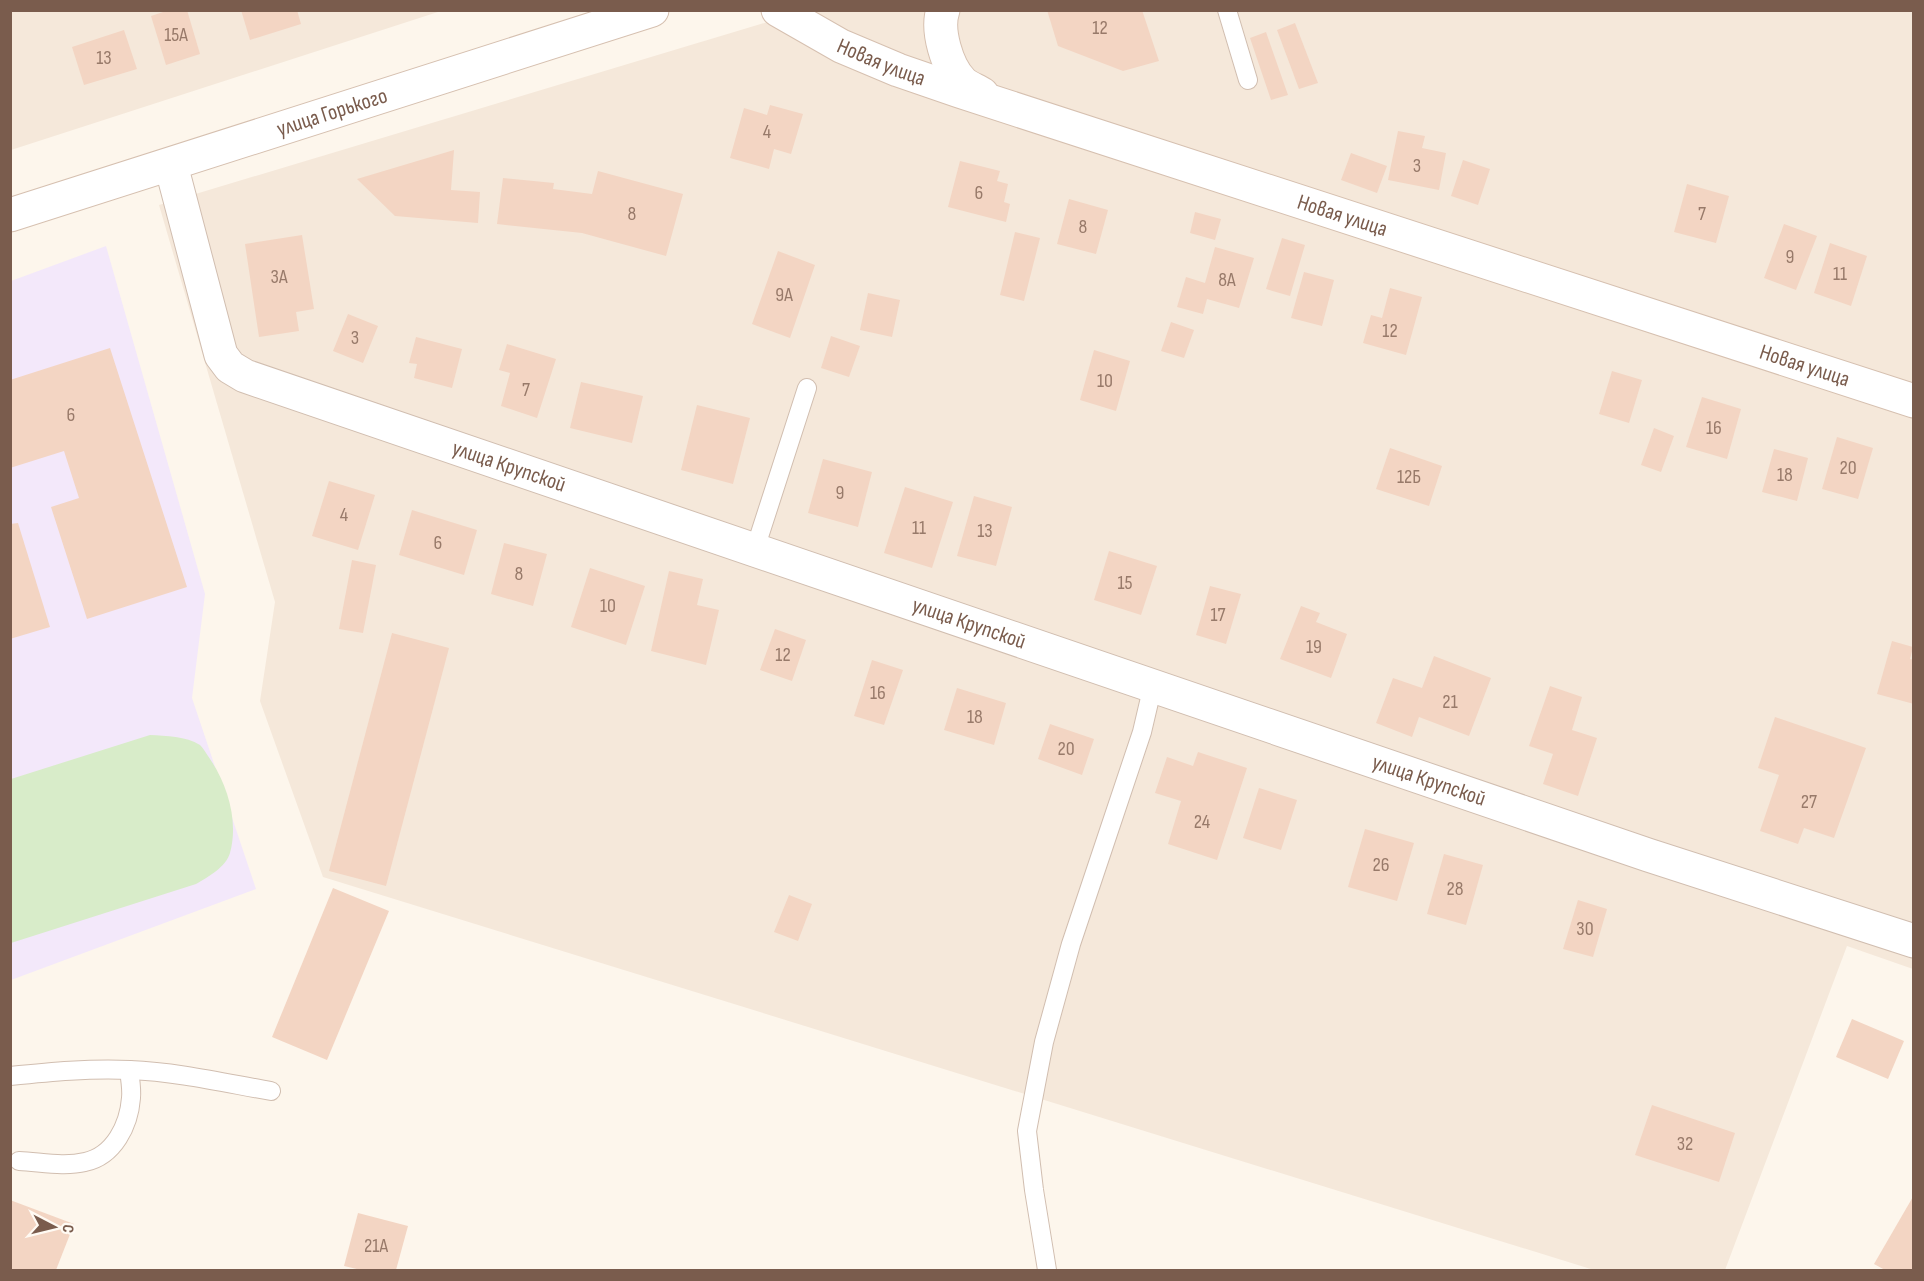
<svg xmlns="http://www.w3.org/2000/svg" width="1924" height="1281" font-family="'Sofia Sans Condensed',sans-serif">
<style>
.residential{fill:#f5e8da}
.education{fill:#f3e8fa}
.green{fill:#d8ecc9}
.building{fill:#f3d5c3}
.lines{fill:none;stroke-linecap:round;stroke-linejoin:round}
.service-casing{stroke:#d1beb0;stroke-width:20}
.minor-casing{stroke:#d1beb0;stroke-width:35}
.secondary-casing{stroke:#d6c0b0;stroke-width:35}
.service{stroke:#fff;stroke-width:18}
.minor{stroke:#fff;stroke-width:33}
.secondary{stroke:#fff;stroke-width:33}
.labels{text-anchor:middle;dominant-baseline:central;stroke-width:4.5;stroke-linejoin:round;paint-order:stroke}
.number-label{font-size:20px;fill:#987a6a}
.street-label{font-size:22px;fill:#7a5c4d;stroke:#fffaf3}
</style>
<rect width="100%" height="100%" fill="#fdf6ec"/>
<g class="residential">
<path d="M11,10l430,1 -430,139z"/>
<path d="M804,11h1109v958l-66,-23 -122,324h-131l-1271,-393 -63,-176 15,-99 -116,-397z"/>
</g>
<path class="education" d="M106,246l99,348 -13,104 64,191 -245,91v-699z"/>
<path class="green" d="M150,735c16,1 36,1 50,10 3,3 6,8 8,11 19,27 31,64 22,97 -4,14 -22,24 -34,31l-185,59v-164z"/>
<g class="building">
<path d="M169,10h18l13,44 -34,11 -15,-49z"/>
<path d="M241,10h56l4,14 -51,16z"/>
<path d="M1047,10h95l17,51 -36,10 -65,-25z"/>
<path d="M1295,23l23,60 -19,6 -22,-59z"/>
<path d="M124,30l13,39 -53,16 -12,-38z"/>
<path d="M1266,32l22,63 -17,5 -21,-62z"/>
<path d="M770,105l33,9 -12,40 -17,-5 -5,20 -39,-11 14,-50 23,7z"/>
<path d="M1398,131l27,5 -3,12 24,5 -7,37 -51,-10z"/>
<path d="M454,150l-3,40 29,2 -2,31 -83,-7 -38,-37z"/>
<path d="M1351,153l36,13 -10,27 -36,-13z"/>
<path d="M1463,160l27,9 -12,36 -27,-9z"/>
<path d="M960,161l40,10 -3,10 11,3 -4,18 6,2 -4,18 -58,-15z"/>
<path d="M598,171l85,23 -17,62 -84,-23 -85,-9 6,-46 51,5 -1,6 39,5z"/>
<path d="M1687,184l42,12 -13,47 -42,-11z"/>
<path d="M1069,199l39,11 -12,44 -39,-10z"/>
<path d="M1195,212l26,7 -6,21 -25,-7z"/>
<path d="M1784,224l33,12 -21,54 -32,-12z"/>
<path d="M1015,232l25,6 -16,63 -24,-6z"/>
<path d="M302,235l12,74 -18,3 3,19 -40,6 -14,-93z"/>
<path d="M1282,238l23,7 -15,51 -24,-7z"/>
<path d="M1830,243l37,13 -16,50 -37,-13z"/>
<path d="M1215,247l39,11 -15,50 -32,-9 -4,15 -26,-7 9,-30 19,6z"/>
<path d="M778,251l37,14 -25,73 -38,-14z"/>
<path d="M1304,272l30,8 -12,46 -31,-8z"/>
<path d="M1390,288l32,9 -16,58 -43,-12 8,-28 11,3z"/>
<path d="M868,293l32,7 -8,37 -32,-7z"/>
<path d="M348,314l30,12 -15,37 -30,-12z"/>
<path d="M1171,322l23,8 -10,28 -23,-7z"/>
<path d="M831,336l29,10 -11,31 -28,-9z"/>
<path d="M416,337l46,12 -10,39 -38,-10 3,-14 -8,-1z"/>
<path d="M507,344l49,15 -19,59 -36,-12 9,-33 -11,-3z"/>
<path d="M110,348l77,239 -100,32 -36,-112 28,-9 -15,-47 -54,17v-88z"/>
<path d="M1094,350l36,11 -14,50 -36,-11z"/>
<path d="M1612,371l30,9 -13,43 -30,-9z"/>
<path d="M581,382l62,14 -11,47 -62,-15z"/>
<path d="M1702,397l39,12 -14,50 -41,-12z"/>
<path d="M697,405l53,13 -17,66 -52,-14z"/>
<path d="M1654,428l20,8 -13,36 -20,-7z"/>
<path d="M1837,437l36,11 -15,51 -36,-10z"/>
<path d="M1390,448l52,18 -13,40 -53,-17z"/>
<path d="M1774,449l34,9 -11,43 -35,-9z"/>
<path d="M823,459l49,13 -14,55 -50,-14z"/>
<path d="M329,481l46,14 -17,55 -46,-14z"/>
<path d="M905,487l48,15 -21,66 -48,-15z"/>
<path d="M974,496l38,11 -16,59 -39,-10z"/>
<path d="M412,510l65,20 -13,45 -65,-20z"/>
<path d="M18,523l32,104 -40,12v-115z"/>
<path d="M504,543l43,11 -14,52 -42,-12z"/>
<path d="M1109,551l48,15 -16,49 -47,-15z"/>
<path d="M352,560l24,5 -13,68 -24,-4z"/>
<path d="M590,568l55,18 -19,59 -55,-18z"/>
<path d="M669,571l34,8 -6,26 22,5 -13,55 -55,-14z"/>
<path d="M1210,586l31,8 -15,50 -30,-9z"/>
<path d="M1301,606l19,7 -4,9 31,12 -16,44 -51,-19z"/>
<path d="M775,629l31,11 -14,41 -32,-11z"/>
<path d="M392,633l57,15 -63,238 -57,-15z"/>
<path d="M1892,641l21,6 -3,12 4,1v44l-37,-10z"/>
<path d="M1434,656l57,22 -22,58 -50,-19 -7,20 -36,-14 17,-45 29,10z"/>
<path d="M872,660l31,10 -19,55 -30,-9z"/>
<path d="M1550,686l32,11 -10,33 25,8 -19,58 -35,-12 10,-30 -24,-8z"/>
<path d="M957,688l49,15 -12,42 -50,-15z"/>
<path d="M1775,717l91,31 -32,90 -30,-10 -6,16 -38,-13 19,-56 -21,-7z"/>
<path d="M1050,724l44,15 -12,36 -44,-16z"/>
<path d="M1198,752l49,16 -30,92 -49,-16 13,-43 -26,-8 12,-36 26,9z"/>
<path d="M1259,788l38,12 -16,50 -38,-12z"/>
<path d="M1365,829l49,14 -17,58 -49,-14z"/>
<path d="M1444,854l39,11 -17,60 -39,-11z"/>
<path d="M333,888l56,23 -62,149 -55,-23z"/>
<path d="M789,895l23,9 -14,37 -24,-9z"/>
<path d="M1578,900l29,9 -14,48 -30,-8z"/>
<path d="M1852,1019l52,22 -16,38 -52,-22z"/>
<path d="M1652,1105l83,28 -16,49 -84,-27z"/>
<path d="M1914,1195v75h-29l-11,-6z"/>
<path d="M10,1200l64,24 -18,46h-46z"/>
<path d="M358,1213l50,13 -12,44h-35l-17,-4z"/>
</g>
<g class="lines">
<defs>
<g id="service">
<path d="M1227,10l21,70"/>
<path d="M755,549l52,-161"/>
<path d="M10,1076c40,-4 80,-8 120,-6 48,2 95,13 141,21"/>
<path d="M19,1161c22,1 45,6 66,1 29,-6 44,-37 46,-64 1,-9 -1,-19 -2,-28"/>
<path d="M1047,1270l-13,-80 -7,-59 17,-89 27,-98 71,-212 11,-47"/>
</g>
<g id="minor">
<path id="s1" d="M171,165l50,190 9,12 15,9 1403,479 266,86"/>
</g>
<g id="secondary">
<path id="s2" d="M778,10l63,36 57,24 61,21 955,310"/>
<path d="M943,10c-7,20 4,57 19,72 5,5 14,8 20,12"/>
<path id="s3" d="M10,215l642,-205"/>
</g>
</defs>
<use href="#service" class="service-casing"/>
<use href="#minor" class="minor-casing"/>
<use href="#secondary" class="secondary-casing"/>
<use href="#service" class="service"/>
<use href="#minor" class="minor"/>
<use href="#secondary" class="secondary"/>
</g>
<g class="labels">
<g class="number-label">
<text x="1100" y="28">12</text>
<text x="176" y="35">15А</text>
<text x="104" y="58">13</text>
<text x="767" y="132">4</text>
<text x="1417" y="166">3</text>
<text x="979" y="193">6</text>
<text x="632" y="214">8</text>
<text x="1702" y="214">7</text>
<text x="1083" y="227">8</text>
<text x="1790" y="257">9</text>
<text x="1840" y="274">11</text>
<text x="279" y="277">3А</text>
<text x="1227" y="280">8А</text>
<text x="784" y="295">9А</text>
<text x="1390" y="331">12</text>
<text x="355" y="338">3</text>
<text x="1105" y="381">10</text>
<text x="526" y="390">7</text>
<text x="71" y="415">6</text>
<text x="1714" y="428">16</text>
<text x="1848" y="468">20</text>
<text x="1785" y="475">18</text>
<text x="1409" y="477">12Б</text>
<text x="840" y="493">9</text>
<text x="344" y="515">4</text>
<text x="919" y="528">11</text>
<text x="985" y="531">13</text>
<text x="438" y="543">6</text>
<text x="519" y="574">8</text>
<text x="1125" y="583">15</text>
<text x="608" y="606">10</text>
<text x="1218" y="615">17</text>
<text x="1314" y="647">19</text>
<text x="783" y="655">12</text>
<text x="878" y="693">16</text>
<text x="1450" y="702">21</text>
<text x="975" y="717">18</text>
<text x="1066" y="749">20</text>
<text x="1809" y="802">27</text>
<text x="1202" y="822">24</text>
<text x="1381" y="865">26</text>
<text x="1455" y="889">28</text>
<text x="1585" y="929">30</text>
<text x="1685" y="1144">32</text>
<text x="376" y="1246">21А</text>
</g>
<g class="street-label">
<text stroke="none"><textPath href="#s2" startOffset="116">Новая улица</textPath></text>
<text stroke="none"><textPath href="#s3" startOffset="338">улица Горького</textPath></text>
<text stroke="none"><textPath href="#s2" startOffset="602">Новая улица</textPath></text>
<text stroke="none"><textPath href="#s2" startOffset="1088">Новая улица</textPath></text>
<text stroke="none"><textPath href="#s1" startOffset="508">улица Крупской</textPath></text>
<text stroke="none"><textPath href="#s1" startOffset="994">улица Крупской</textPath></text>
<text stroke="none"><textPath href="#s1" startOffset="1480">улица Крупской</textPath></text>
</g>
</g>
<rect width="1924" height="1281" fill="none" stroke="#7a5c4d" stroke-width="24"/>
<g transform="translate(54 1227) rotate(97)" stroke="#fffaf3" stroke-width="4.5" paint-order="stroke">
<path d="M0-4.5L10 22L0 15L-10 22Z" fill="#7a5c4d"/>
<text y="-9" font-size="16" font-weight="bold" text-anchor="middle" fill="#7a5c4d">С</text>
</g>
</svg>
